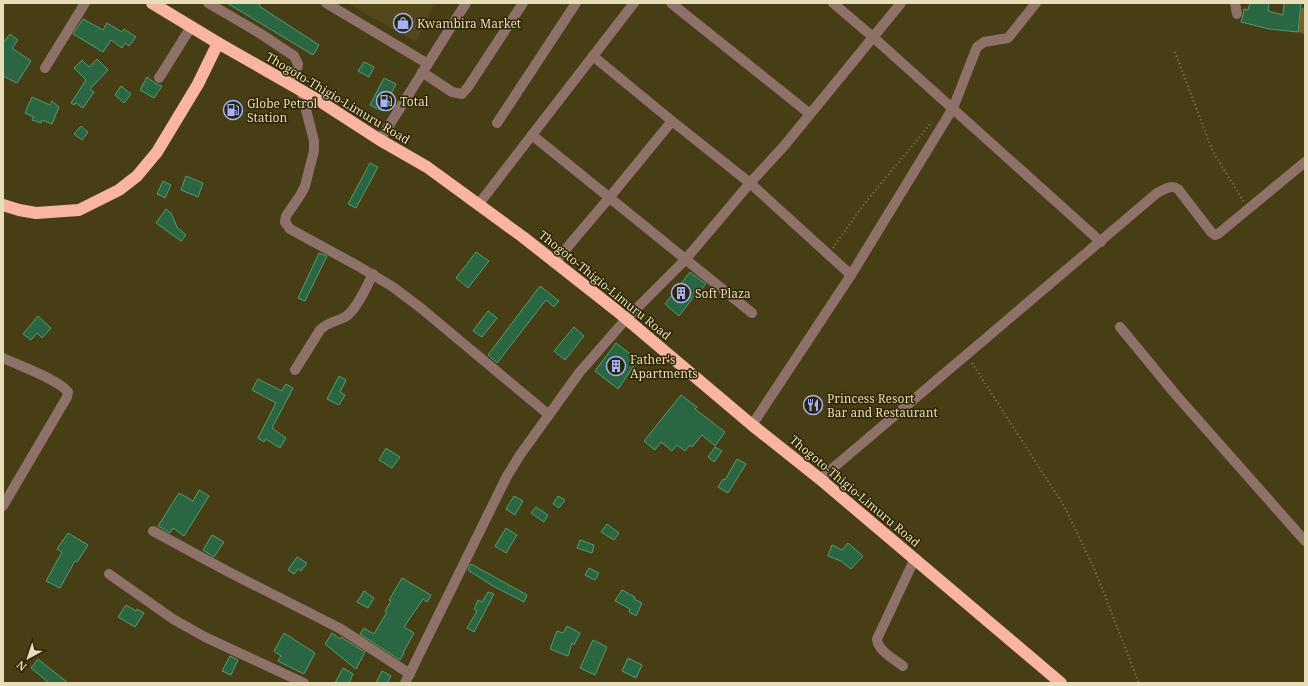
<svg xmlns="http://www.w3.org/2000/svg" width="1308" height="686" font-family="'Noto Serif',serif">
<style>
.built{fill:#54481a}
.green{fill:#726328}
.building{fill:#2a6642;stroke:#559b6f}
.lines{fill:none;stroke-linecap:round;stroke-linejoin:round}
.path{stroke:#877d56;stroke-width:2;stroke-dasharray:1 3;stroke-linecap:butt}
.minor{stroke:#8e7169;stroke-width:10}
.highway{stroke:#f9b4a2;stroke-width:12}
.labels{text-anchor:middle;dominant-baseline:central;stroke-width:3;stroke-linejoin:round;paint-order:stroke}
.poi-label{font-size:12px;fill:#e7ddb9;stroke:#2d2504;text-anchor:start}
.street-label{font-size:12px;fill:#e7ddb9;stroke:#2d2504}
</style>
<rect width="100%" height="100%" fill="#483e16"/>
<path class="built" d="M347,3h88l-19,39z"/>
<path class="green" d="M1301,8h4v26l-7,-2z"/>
<g class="building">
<path d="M227,3h34l-2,3 60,39 -6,10z"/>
<path d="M1250,3h19l-1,8 15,4 1,-12h17l-3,29 -29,-3 -28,-7 2,-6 1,-7 4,1z"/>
<path d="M83,19l20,11 4,-7 15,9 2,-3 12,8 -7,9 -4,-3 -3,5 -11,-8 -8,12 -30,-18z"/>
<path d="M10,34l8,6 -6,8 19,13 -14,22 -14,-7v-33z"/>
<path d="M97,59l11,11 -18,19 4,3 -11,16 -7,-5 -2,2 -3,-2 15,-23 -12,-12 8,-8 7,7z"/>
<path d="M364,62l10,5 -5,10 -11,-6z"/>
<path d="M147,77l9,7 6,2 -8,12 -14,-8z"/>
<path d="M384,78l12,6 -14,27 -12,-6z"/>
<path d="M121,86l10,8 -7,9 -9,-8z"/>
<path d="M32,97l18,8 2,-4 7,6 -7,17 -10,-4 -1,3 -9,-3 2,-3 -9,-4z"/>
<path d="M81,126l7,6 -6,8 -8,-6z"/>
<path d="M370,163l8,4 -22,41 -8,-4z"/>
<path d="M186,176l17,7 -5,14 -17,-7z"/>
<path d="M163,181l8,4 -6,13 -8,-4z"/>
<path d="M166,209l5,4 6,14 9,8 -5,6 -25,-18z"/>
<path d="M476,252l13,9 -21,27 -12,-10z"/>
<path d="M319,253l8,3 -22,45 -7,-3z"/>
<path d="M690,272l16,12 -7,8 -1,-1 -19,25 -14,-12z"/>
<path d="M540,286l19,15 -5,6 -8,-7 -49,63 -9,-8z"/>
<path d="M488,311l9,7 -15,19 -9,-6z"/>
<path d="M38,316l13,12 -9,10 -5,-5 -6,7 -8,-6z"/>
<path d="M574,327l10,9 -19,24 -11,-9z"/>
<path d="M616,343l22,17 -20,29 -23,-18z"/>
<path d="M339,376l7,4 -6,12 5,3 -6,10 -12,-6z"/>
<path d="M258,379l24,12 4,-7 7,4 -21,40 14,10 -6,10 -14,-9 -2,3 -6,-4 18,-35 -24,-13z"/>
<path d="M681,395l16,12 -2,2 30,23 -10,14 -13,-11 -10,12 -2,-2 -5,6 -8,-6 -5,6 -11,-9 -6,8 -11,-9z"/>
<path d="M715,447l7,4 -8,11 -6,-5z"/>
<path d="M386,448l14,9 -8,11 -13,-8z"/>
<path d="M737,459l9,5 -18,29 -10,-6 5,-8 2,1z"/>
<path d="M199,490l10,6 -25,40 -11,-8 -3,5 -12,-7 21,-33 14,8z"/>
<path d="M514,496l9,5 -8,14 -9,-6z"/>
<path d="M558,496l7,4 -6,8 -6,-4z"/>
<path d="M536,507l12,8 -4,7 -13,-9z"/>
<path d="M607,524l12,9 -5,7 -13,-8z"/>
<path d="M506,528l11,7 -11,18 -11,-7z"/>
<path d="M68,533l20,12 -11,17 -2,-1 -15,27 -14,-7 16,-29 -5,-3z"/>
<path d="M212,535l12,7 -10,15 -11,-7z"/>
<path d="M580,540l14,5 -2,8 -15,-5z"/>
<path d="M848,543l15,13 -12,13 -10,-8 -13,-5 4,-11 10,5z"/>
<path d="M297,557l10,6 -6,8 -3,-2 -4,5 -6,-4z"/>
<path d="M471,564l56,31 -3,7 -31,-16 -25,-16z"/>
<path d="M589,568l10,5 -4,7 -10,-5z"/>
<path d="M402,578l29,17 -4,7 -4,-3 -19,28 10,6 -11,20h1l-4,7 -40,-26 4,-6 10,6 13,-22 -2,-1 6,-10 -2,-1z"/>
<path d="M622,590l13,7 -1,2 8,4 -6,13 -7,-4 1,-3 -15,-8z"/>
<path d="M364,591l10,7 -6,10 -11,-6z"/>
<path d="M488,592l6,2 -20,38 -7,-4 10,-17 -3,-2 4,-9 4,2z"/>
<path d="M126,605l10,6 1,-2 7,4 -9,14 -17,-10z"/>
<path d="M567,626l13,7 -6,12 -2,-2 -4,13 -18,-7 7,-18 6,2z"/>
<path d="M284,633l31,20 -11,21 -26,-13 3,-5 -7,-5z"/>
<path d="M332,633l8,6 1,-2 24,15 -9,17 -31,-25z"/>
<path d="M593,640l14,7 -12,28 -15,-7z"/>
<path d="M230,656l8,4 -7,15 -9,-4z"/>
<path d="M628,658l14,7 -6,13 -14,-7z"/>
<path d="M38,659l30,24h-19l-18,-15z"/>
<path d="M343,668l10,6 -4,9h-14z"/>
<path d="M382,671l9,5 -4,7h-11z"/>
</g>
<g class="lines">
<g class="path">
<path d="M1175,52l38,100 31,50"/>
<path d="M833,248l31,-44 68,-82"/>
<path d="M972,363l92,143 30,62 45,115"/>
</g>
<g class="minor">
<path d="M208,3l53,31 33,22 4,8 -1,6 -5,15"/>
<path d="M326,3l102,61"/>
<path d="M671,3l139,111"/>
<path d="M833,3l40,34 228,205"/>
<path d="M1235,3l2,11"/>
<path d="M593,56l79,65 78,62 101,92"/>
<path d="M45,68l40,-65"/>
<path d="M422,72l30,20 10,2 6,-7 55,-84"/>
<path d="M159,78l32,-51"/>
<path d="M301,90l13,51v10l-9,35 -4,8 -15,22 -1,6 5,7 68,37 35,21 29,22 127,106"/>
<path d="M497,123l79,-120"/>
<path d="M532,135l220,178"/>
<path d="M380,140l86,-137"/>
<path d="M478,205l156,-202"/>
<path d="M554,263l55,-65 63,-77"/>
<path d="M1120,327l56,68 129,146"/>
<path d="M3,358c15,7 56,22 65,34l-1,5 -64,109"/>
<path d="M295,370l25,-40c7,-8 16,-8 25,-13 11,-6 22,-31 28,-43"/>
<path d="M752,425l99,-150 102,-167 24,-61 7,-5 24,-4 28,-35"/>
<path d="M820,479l337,-286c7,-3 13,-9 21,-4l33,43 4,3 3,-1 87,-72"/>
<path d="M153,531l72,39 116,59 69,45"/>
<path d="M109,574l64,45 32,18 99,46"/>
<path d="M903,666c-9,-7 -25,-15 -26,-27l38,-81"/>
<path d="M405,683l102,-207 13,-21 59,-82 47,-54 59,-59 65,-77 34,-37 117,-143"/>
</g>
<g class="highway">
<path d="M152,3l66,40 100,57 62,40 47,27 96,70 94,74 135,114 68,54 241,204"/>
<path d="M3,205l16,5 17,3 43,-3 40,-20 18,-14 20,-24 41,-68 20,-41"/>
</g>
</g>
<defs>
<symbol id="shop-ring" viewBox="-11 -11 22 22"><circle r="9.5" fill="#2d2504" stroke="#a3b2fd" stroke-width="1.5"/><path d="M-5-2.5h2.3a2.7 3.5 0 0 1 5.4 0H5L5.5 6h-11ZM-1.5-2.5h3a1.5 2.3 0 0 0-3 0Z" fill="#a3b2fd"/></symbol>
<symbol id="fuel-ring" viewBox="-11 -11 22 22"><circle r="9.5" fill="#2d2504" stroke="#a3b2fd" stroke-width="1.5"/><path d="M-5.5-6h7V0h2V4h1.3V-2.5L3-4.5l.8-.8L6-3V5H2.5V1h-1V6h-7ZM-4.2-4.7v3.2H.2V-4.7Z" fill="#a3b2fd"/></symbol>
<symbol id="building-ring" viewBox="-11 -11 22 22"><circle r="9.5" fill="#2d2504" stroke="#a3b2fd" stroke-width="1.5"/><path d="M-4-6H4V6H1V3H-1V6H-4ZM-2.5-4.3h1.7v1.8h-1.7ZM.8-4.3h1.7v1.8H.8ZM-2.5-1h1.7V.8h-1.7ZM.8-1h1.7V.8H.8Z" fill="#a3b2fd"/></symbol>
<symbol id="restaurant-ring" viewBox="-11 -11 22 22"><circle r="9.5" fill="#2d2504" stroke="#a3b2fd" stroke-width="1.5"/><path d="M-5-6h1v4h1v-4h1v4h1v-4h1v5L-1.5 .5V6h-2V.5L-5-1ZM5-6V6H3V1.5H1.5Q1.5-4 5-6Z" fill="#a3b2fd"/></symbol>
</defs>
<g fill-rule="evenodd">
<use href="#shop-ring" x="392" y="12" width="22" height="22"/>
<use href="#fuel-ring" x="375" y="90" width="22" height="22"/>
<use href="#fuel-ring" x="222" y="99" width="22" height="22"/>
<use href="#building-ring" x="670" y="282" width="22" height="22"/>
<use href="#building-ring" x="605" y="355" width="22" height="22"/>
<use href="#restaurant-ring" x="802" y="394" width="22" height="22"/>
</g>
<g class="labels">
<g class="poi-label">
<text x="417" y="23">Kwambira Market</text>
<text x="400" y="101">Total</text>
<text x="247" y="103">Globe Petrol<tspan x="247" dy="14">Station</tspan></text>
<text x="695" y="293">Soft Plaza</text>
<text x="630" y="359">Father's<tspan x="630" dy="14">Apartments</tspan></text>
<text x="827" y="398">Princess Resort<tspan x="827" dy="14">Bar and Restaurant</tspan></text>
</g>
<g class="street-label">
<text transform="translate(338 98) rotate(31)">Thogoto-Thigio-Limuru Road</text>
<text transform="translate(605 285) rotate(39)">Thogoto-Thigio-Limuru Road</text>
<text transform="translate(855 491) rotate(40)">Thogoto-Thigio-Limuru Road</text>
</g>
</g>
<rect width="1308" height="686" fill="none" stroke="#e7ddb9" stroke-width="8"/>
<g transform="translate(28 658) rotate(220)" stroke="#2d2504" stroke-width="3" paint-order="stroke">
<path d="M0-3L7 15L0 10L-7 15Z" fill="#e7ddb9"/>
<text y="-6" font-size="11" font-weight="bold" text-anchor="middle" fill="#e7ddb9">N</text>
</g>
</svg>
